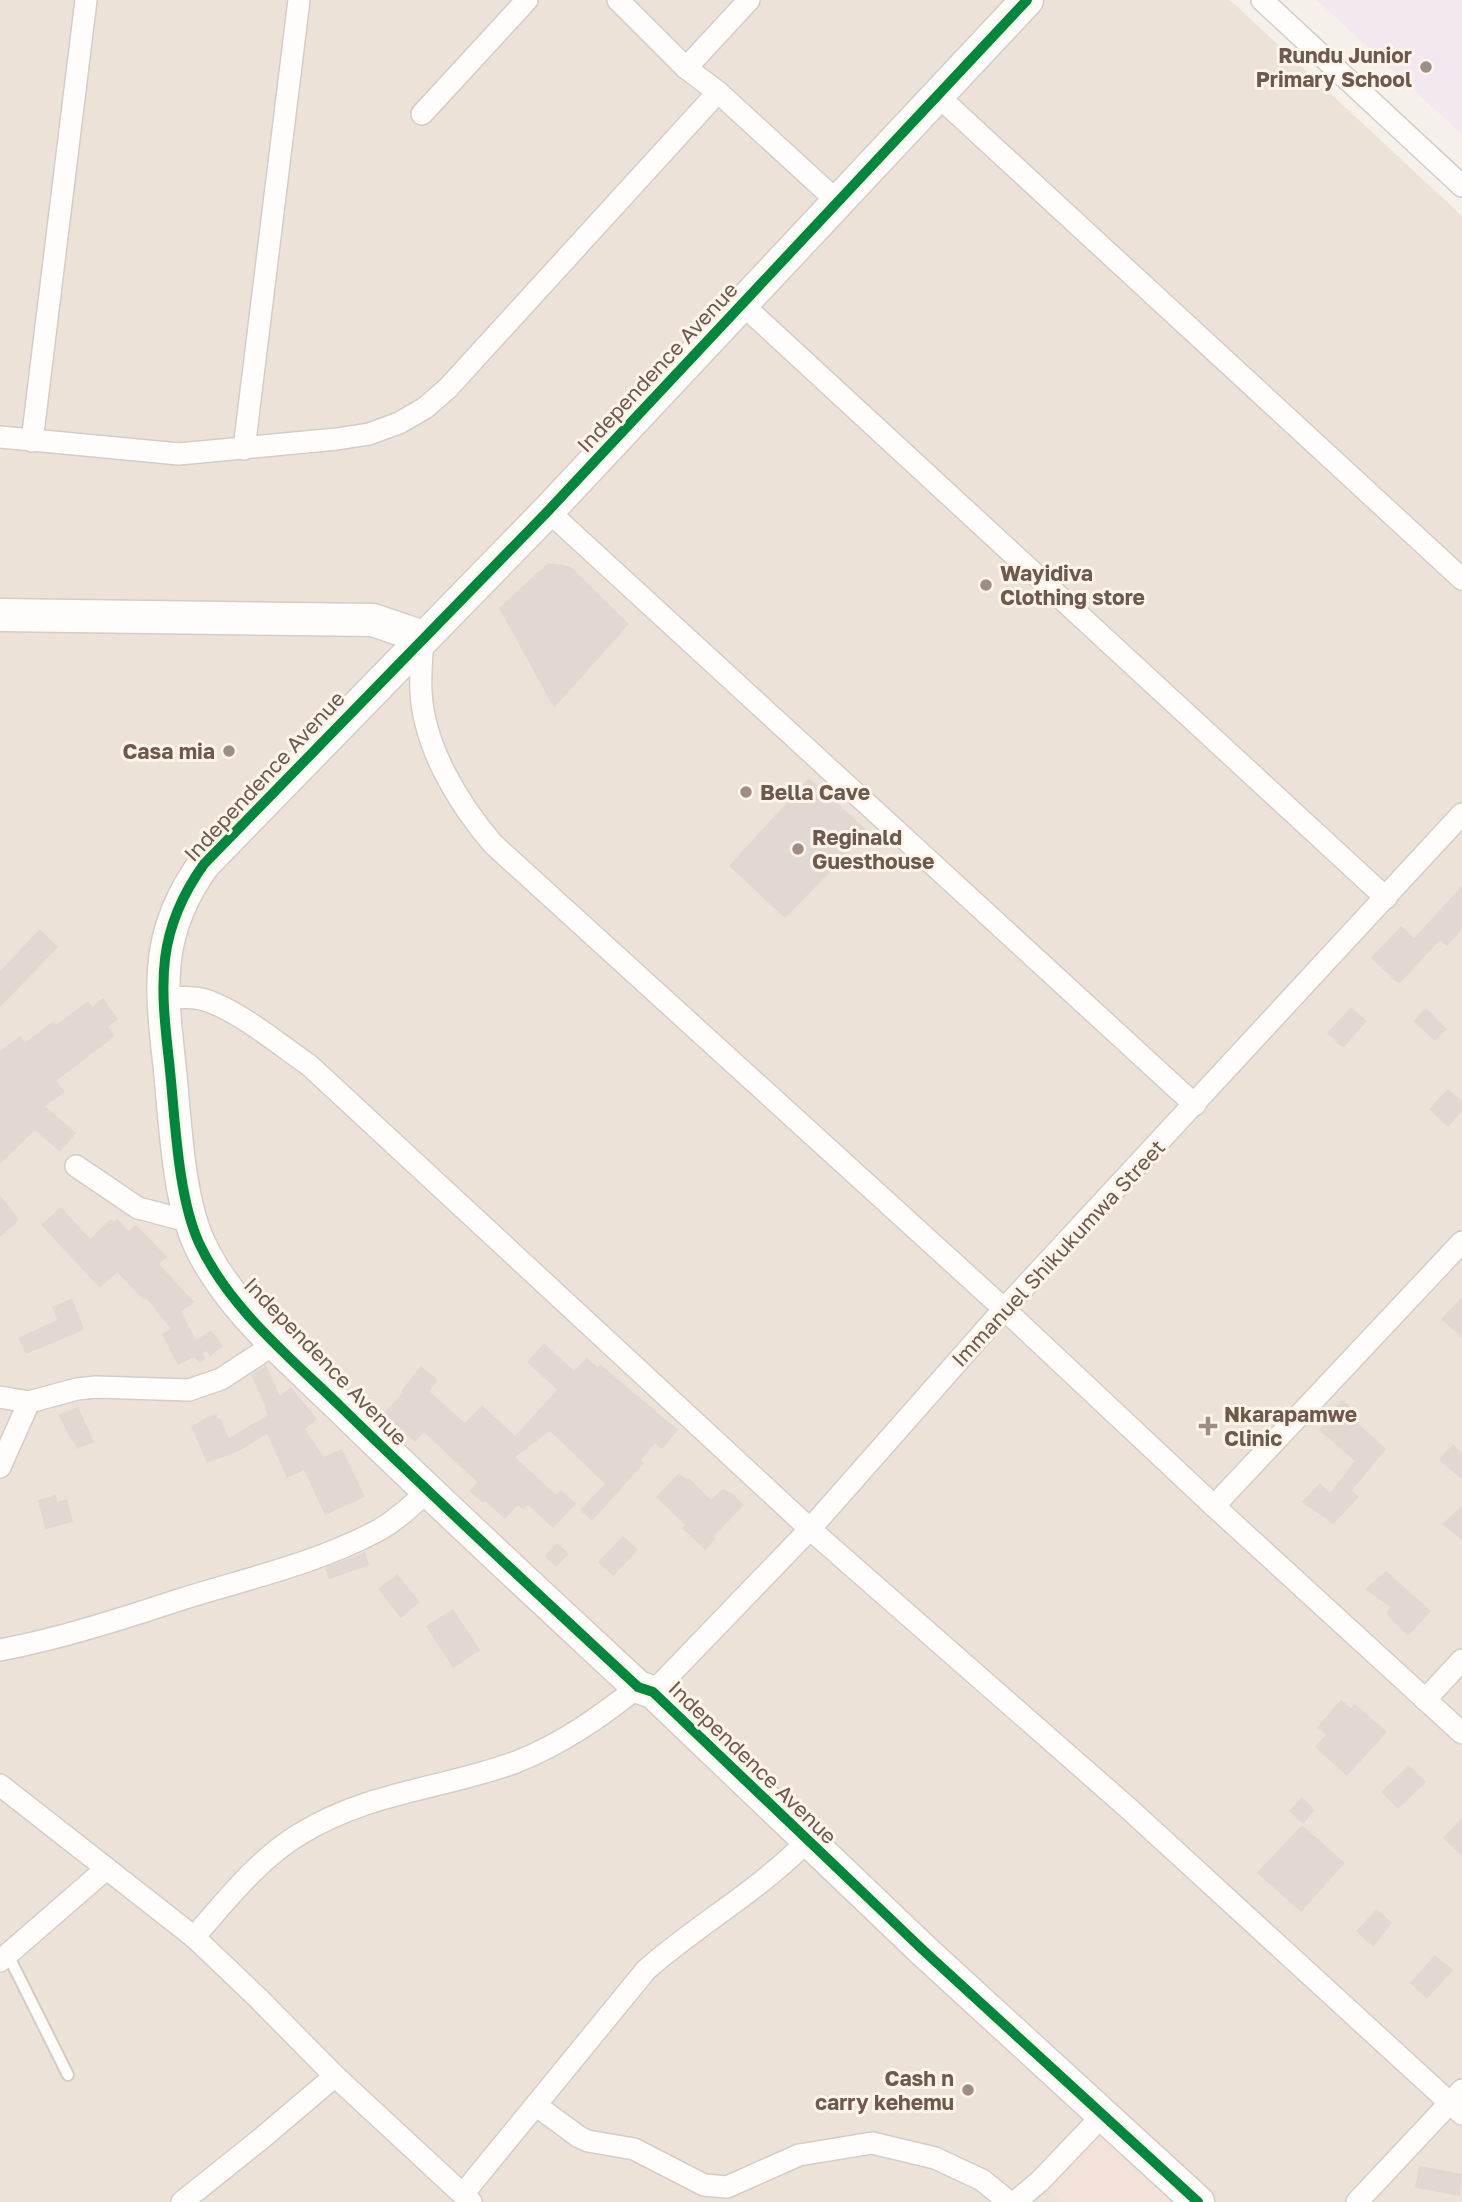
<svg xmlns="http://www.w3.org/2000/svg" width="1462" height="2202" font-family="'Golos Text',sans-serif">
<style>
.residential{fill:#ede2d7}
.commercial{fill:#f2e2da}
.education{fill:#f1e8f0}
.building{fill:#e1d8d1}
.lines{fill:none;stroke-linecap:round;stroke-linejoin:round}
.lane-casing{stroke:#d4cdc7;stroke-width:14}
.street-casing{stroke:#d4cdc7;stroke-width:24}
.secondary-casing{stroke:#d4ccc6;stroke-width:35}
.lane{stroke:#fefdfc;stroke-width:10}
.street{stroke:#fefdfc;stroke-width:21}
.secondary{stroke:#fefdfc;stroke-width:32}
.cycleway-casing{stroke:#fdf5ea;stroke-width:15}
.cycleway{stroke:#00873e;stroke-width:10}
.poi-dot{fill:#9e8d83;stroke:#fdf5ea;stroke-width:2.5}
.labels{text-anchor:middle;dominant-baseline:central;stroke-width:6;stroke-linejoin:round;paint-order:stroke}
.poi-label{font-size:21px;font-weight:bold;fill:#6f584c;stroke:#fdf5ea;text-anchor:start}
.street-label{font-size:21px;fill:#6f584c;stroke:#fdf5ea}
</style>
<rect width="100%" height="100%" fill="#f5f0e9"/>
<path class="residential" d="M0,0h1230l232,216v1986h-1462z"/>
<path class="commercial" d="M1103,2115l95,87h-136l-22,-21z"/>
<path class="education" d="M1317,0h145v134z"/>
<g class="building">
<path d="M548,563l22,3 59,58 -75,84 -55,-100z"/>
<path d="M809,778l60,54 -84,86 -56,-52z"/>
<path d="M1462,886v43l-15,17 -7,-6 -41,44 -28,-26 30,-32 13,12z"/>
<path d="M40,929l18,18 -58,60v-36z"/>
<path d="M103,998l15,21 -10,8 7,9 -59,45 9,11 -20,14 31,27 -16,19 -25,-22 -35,34v-113l20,-15 5,7 28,-22 3,4 32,-24 4,6z"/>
<path d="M1351,1007l16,14 -24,27 -16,-15z"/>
<path d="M1426,1008l21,21 -12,12 -22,-20z"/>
<path d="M1448,1089l14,12v10l-14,16 -19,-18z"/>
<path d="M0,1195l19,25 -19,17z"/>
<path d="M61,1207l29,32 21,-20 3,3 3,-3 12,12 7,-6 31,32 -8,7 35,38 -13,10 15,28 15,-10 12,16 -13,10 -3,-5 -5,2 4,6 -6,4 -6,-6 -16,8 -16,-31 9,-5 -25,-31 -2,2 -27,-28 -17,16 -59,-63z"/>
<path d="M1462,1297v41l-21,-19z"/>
<path d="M72,1298l12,32 -58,24 -8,-16 39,-18 -5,-13z"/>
<path d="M544,1343l30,28 13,-14 11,11 2,-4 78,66 -16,19 -7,-6 -14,17 3,3 -52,58 -12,-11 25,-26 -55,-53 -35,26 41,38 5,-5 15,14 -23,24 -25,-23 -5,5 -5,-5 -13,14 -20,-18 -2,2 -14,-12 8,-9 -53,-50 -9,10 -31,-29 19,-20 -2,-2 20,-25 17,14 -9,11 36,32 17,-18 33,31 42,-46 -30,-28z"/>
<path d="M266,1365l14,31 11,-9 26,32 -12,10 19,28 18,-8 23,48 -40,18 -21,-45 -17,8 -20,-44 -26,16 -34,13 -16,-37 25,-13 2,6 2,-1 9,20 39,-23 -4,-7 2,-1 -15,-32z"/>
<path d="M1342,1400l16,13 -5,6 33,30 -34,41 7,7 -26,27 -31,-22 18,-19 10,10 25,-32 -36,-31z"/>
<path d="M78,1407l16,35 -17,7 -19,-34z"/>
<path d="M1453,1444l9,9v26l-23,-19z"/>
<path d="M679,1473l8,7 2,-2 22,22 11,-11 11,5 11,11 -30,31 2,2 -11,12 -23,-22 3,-3 -29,-28z"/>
<path d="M56,1495l1,7 10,-3 6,23 -28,7 -7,-29z"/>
<path d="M1462,1506v34l-20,-16z"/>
<path d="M623,1536l15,14 -25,26 -15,-14z"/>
<path d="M557,1543l12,11 -13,13 -12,-11z"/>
<path d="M365,1552l4,13 -40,14 -4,-11z"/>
<path d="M1386,1571l45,40 -23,25 -22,-22 4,-7 -25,-18z"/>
<path d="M397,1574l23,28 -19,16 -23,-29z"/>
<path d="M453,1609l27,41 -27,18 -27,-42z"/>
<path d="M1341,1700l10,8 4,-4 32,28 -40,44 -32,-29 11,-12 -9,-8z"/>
<path d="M1409,1765l17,17 -28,27 -17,-17z"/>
<path d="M1302,1797l13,13 -12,14 -14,-13z"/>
<path d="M1462,1818v38l-19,-18z"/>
<path d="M1302,1825l43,38 -44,49 -44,-39z"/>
<path d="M1377,1909l15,14 -19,24 -17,-16z"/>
<path d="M1435,1955l18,15 -26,29 -17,-16z"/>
<path d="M1419,2166l43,8 -2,22 -45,-8z"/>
</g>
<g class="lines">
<defs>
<path id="lane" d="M8,1955l60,120"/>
<g id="street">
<path d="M618,0l68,68 32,24 121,111"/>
<path d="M1262,0l200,186"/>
<path d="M686,68l63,-68"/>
<path d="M937,95l525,484"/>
<path d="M422,114l105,-114"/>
<path d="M742,304l644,594"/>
<path d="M0,437l179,17 158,-15 32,-5 30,-11 26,-15 23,-20 270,-296"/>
<path d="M32,441l54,-441"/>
<path d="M244,449l55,-449"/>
<path d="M548,511l647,594"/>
<path d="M423,637c-1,18 -3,37 -2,55 3,55 37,111 72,152l511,465 210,197 248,227"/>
<path d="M162,999c13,-1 26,-3 39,0 33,8 79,46 108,66l501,464 317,278 335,307"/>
<path d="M76,1166l62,42 54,14"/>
<path d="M0,1397l29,5 48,-13 19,-2 93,3 32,-11 55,-36"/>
<path d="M0,1467l29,-65"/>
<path d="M1214,1506l248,-264"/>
<path d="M0,1650c63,-12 124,-32 185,-52 65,-20 132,-35 192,-67 19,-10 34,-25 50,-39"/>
<path d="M653,1692l157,-163 194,-220 458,-495"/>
<path d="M1425,1700l37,-40"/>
<path d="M0,1785l194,152 64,61 77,78 136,126"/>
<path d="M194,1937c33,-37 63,-77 106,-103 70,-43 143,-45 216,-72 46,-18 84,-45 122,-75"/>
<path d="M0,1961l106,-92"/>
<path d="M537,2106l42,31 9,4 46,8 70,36 23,2 72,-32 73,-12 63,15 47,22 27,22"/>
<path d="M463,2194l183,-224c52,-46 113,-79 161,-129"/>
<path d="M182,2202l80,-64 73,-62"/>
<path d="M1015,2202l25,-21 63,-66"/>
<path d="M1357,2202l105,-112"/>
</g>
<g id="secondary">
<path d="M1027,0l-479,511 -344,353c-48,67 -44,118 -35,197 6,53 8,134 30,182 30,65 92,115 142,164 97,95 197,187 297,280l15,5 271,259 274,251"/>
<path d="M0,615l373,5 50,17"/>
</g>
</defs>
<use href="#lane" class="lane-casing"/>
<use href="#street" class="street-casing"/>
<use href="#secondary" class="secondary-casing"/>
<use href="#lane" class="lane"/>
<use href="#street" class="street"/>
<use href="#secondary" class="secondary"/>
<defs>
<path id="cycleway" d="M1027,0l-479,511 -344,353c-48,67 -44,118 -35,197 6,53 8,134 30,182 30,65 92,115 142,164 97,95 197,187 297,280l15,5 271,259 274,251"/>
</defs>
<use href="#cycleway" class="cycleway-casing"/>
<use href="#cycleway" class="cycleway"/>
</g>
<g class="poi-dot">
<circle cx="1426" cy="67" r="7"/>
<circle cx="986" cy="585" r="7"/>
<circle cx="229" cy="751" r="7"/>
<circle cx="746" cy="792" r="7"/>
<circle cx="798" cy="849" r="7"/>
<path d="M1204.5 1415.5h7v7h7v7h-7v7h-7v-7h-7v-7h7z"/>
<circle cx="968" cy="2090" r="7"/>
</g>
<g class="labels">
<g class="poi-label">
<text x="1412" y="55" text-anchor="end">Rundu Junior<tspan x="1412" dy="24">Primary School</tspan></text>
<text x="1000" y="573">Wayidiva<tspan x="1000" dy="24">Clothing store</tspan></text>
<text x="215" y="751" text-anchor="end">Casa mia</text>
<text x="760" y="792">Bella Cave</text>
<text x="812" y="837">Reginald<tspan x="812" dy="24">Guesthouse</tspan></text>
<text x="1224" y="1414">Nkarapamwe<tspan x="1224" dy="24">Clinic</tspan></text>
<text x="954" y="2078" text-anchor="end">Cash n<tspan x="954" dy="24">carry kehemu</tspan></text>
</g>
<g class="street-label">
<text transform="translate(657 367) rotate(-47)">Independence Avenue</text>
<text transform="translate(264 776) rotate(-47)">Independence Avenue</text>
<text transform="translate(1058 1253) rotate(-47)">Immanuel Shikukumwa Street</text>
<text transform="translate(326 1361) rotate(46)">Independence Avenue</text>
<text transform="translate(753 1762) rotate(44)">Independence Avenue</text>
</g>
</g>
</svg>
